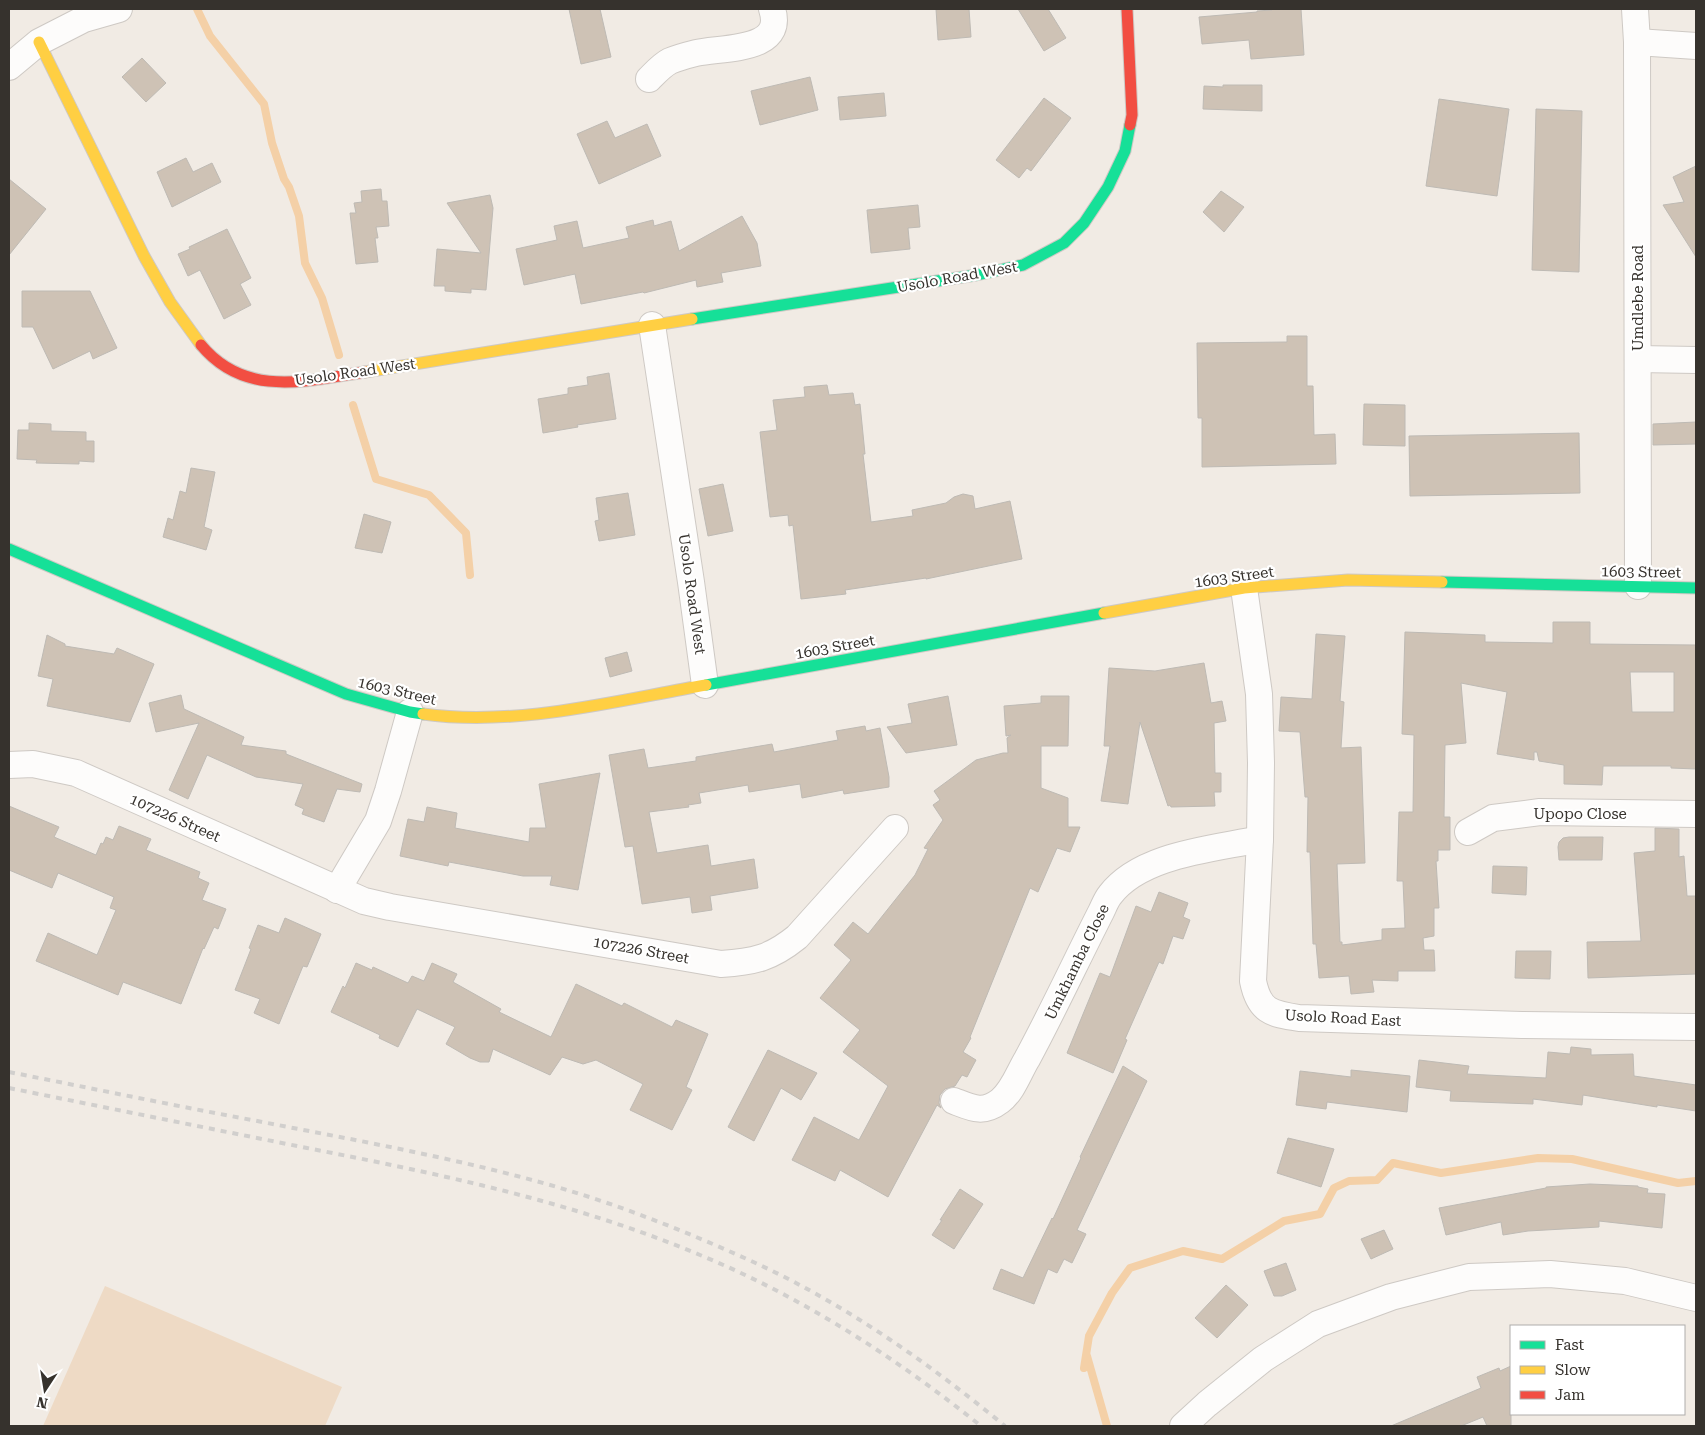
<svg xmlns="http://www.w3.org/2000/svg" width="1705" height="1435" font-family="'Roboto Serif',serif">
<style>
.green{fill:#eedac5}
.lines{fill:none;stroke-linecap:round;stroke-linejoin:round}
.stream{stroke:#f4d0a7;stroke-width:8}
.building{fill:#cec2b5;stroke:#bebab4;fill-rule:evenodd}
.street-casing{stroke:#cec9c4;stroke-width:28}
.fast-casing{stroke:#cec9c4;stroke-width:13}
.slow-casing{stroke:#cec9c4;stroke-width:13}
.jam-casing{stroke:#cec9c4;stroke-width:13}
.street{stroke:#fdfcfb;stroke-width:26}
.fast{stroke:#16e098;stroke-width:11}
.slow{stroke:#ffcf43;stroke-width:11}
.jam{stroke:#f24e42;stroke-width:11}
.rail{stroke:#d1cfcd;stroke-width:4;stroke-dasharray:6 6;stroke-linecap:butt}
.labels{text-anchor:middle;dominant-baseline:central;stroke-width:4.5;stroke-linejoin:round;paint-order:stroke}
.street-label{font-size:15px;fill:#36322d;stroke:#fff}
</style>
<rect width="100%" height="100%" fill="#f1ebe4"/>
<path class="green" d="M105,1286l237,101 -17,39h-282z"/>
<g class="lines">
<g class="stream">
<path d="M197,9l13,27 54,68 8,39 12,36 5,8 10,29 6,47 17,35 17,57"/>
<path d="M353,405l23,74 53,16 37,38 4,42"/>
<path d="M1087,1356l20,70"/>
<path d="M1084,1368l5,-32 23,-43 18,-25 53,-17 39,8 62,-38 36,-7 14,-26 15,-7 28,-1 16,-17 48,10 97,-15 34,1 106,24 18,-2"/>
</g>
</g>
<g class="building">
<path d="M569,9h31l11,48 -30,7z"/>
<path d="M936,9h33l2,28 -33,3z"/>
<path d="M1018,9h30l18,29 -22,13z"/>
<path d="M1272,9h29l3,46 -53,4 -2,-19 -47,4 -3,-27 58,-5v-1l15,-1z"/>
<path d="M142,58l24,25 -20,19 -24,-25z"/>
<path d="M810,77l8,33 -58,15 -9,-34z"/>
<path d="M1223,85h39v26l-59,-2 1,-23 19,1z"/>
<path d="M884,93l2,23 -46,4 -2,-23z"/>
<path d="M1044,98l27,20 -40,53 -4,-3 -8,10 -23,-18z"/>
<path d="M1439,99l70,10 -12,87 -71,-10z"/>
<path d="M1536,109l46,2 -3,161 -47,-2z"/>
<path d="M607,121l8,17 32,-14 14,32 -62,28 -22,-50z"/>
<path d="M186,158l7,14 19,-9 9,19 -49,25 -15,-35z"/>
<path d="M1696,166v91l-33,-52 21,-3 -11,-25z"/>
<path d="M9,179l37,30 -37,46z"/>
<path d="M381,189l1,12h5l2,25 -13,1 2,11h-3l3,24 -22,2 -6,-51h6l-2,-10 8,-1 -1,-11z"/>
<path d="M1221,191l23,16 -20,25 -21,-20z"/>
<path d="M490,195l3,13 -7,82 -15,-1v4l-26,-2v-5h-11l3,-37 44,4 -34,-50z"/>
<path d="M918,205l2,22 -12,1 2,21 -39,4 -4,-43z"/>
<path d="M742,216l15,27 4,23 -40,7 2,9 -26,5 -1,-7 -52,13 -1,-1 -62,12 -6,-30 -51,11 -8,-36 41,-9 -3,-14 23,-5 6,27 46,-10 -3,-11 27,-7 1,6 17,-5 8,30z"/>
<path d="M227,229l24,49 -11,6 11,21 -27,14 -24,-49 -12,6 -10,-22 12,-5 -1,-2z"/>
<path d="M22,291h68l27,57 -24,11 -3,-8 -37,18 -20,-42h-11z"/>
<path d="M1287,336h20v50h6l1,49 21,-1 1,30 -134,3v-49h-4l-1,-75 90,-1z"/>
<path d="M609,373l7,46 -39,6 1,2 -35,6 -5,-34 30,-5v-6l20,-3 -1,-8z"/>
<path d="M827,385l2,10 24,-2 2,12 5,-1 5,50h-2l8,68 42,-6 -1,-6 34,-7 8,-6 9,-3 10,2 2,13 35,-8 12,58 -96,20v-1l-81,12 1,4 -45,5 -8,-74 -4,1 -1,-11 -18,2 -10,-85 17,-2 -4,-30 32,-3 -1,-10z"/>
<path d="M1364,404l41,1v41l-42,-1z"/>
<path d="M1696,422v22l-43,1v-21z"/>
<path d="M29,423l22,1v7l35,1v9h8v21l-15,-1v3l-43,-1 1,-3 -20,-1 1,-29h11z"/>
<path d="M1579,433l1,60 -170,3 -1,-60z"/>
<path d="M191,468l24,4 -11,55 8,3 -6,20 -43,-13 5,-19 5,2 7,-29 6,2z"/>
<path d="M723,484l10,47 -25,5 -9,-47z"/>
<path d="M628,493l7,42 -36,6 -4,-20 4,-1 -3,-22z"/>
<path d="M364,514l27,8 -9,31 -27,-5z"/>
<path d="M1553,622h37v22l106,1v124l-25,-1v-2h-68l-1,19 -38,-1v-19l-25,-4 -2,-9h-3v8l-37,-6 10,-62 -46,-9 5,60 -21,2 -1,72h6v33h-12v11h-2l3,47h-5v28l-11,2 1,12h10l1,21h-37v10l-26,-1 2,12 -23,2 -2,-18 -30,2 -3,-34h-3l-3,-92h-3l1,-55h-3l-5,-65 -21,-1 2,-34 31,2 4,-65 29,2 -5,65 4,1 -3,46 20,-1 4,116 -28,1 3,78h2v3l40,-5v-11l23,-1 -2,-47h-6l2,-69h14l1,-77 -12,-1 3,-102 80,3v7l68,1zM1630,672h44v40h-42z"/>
<path d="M47,635l18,9v2l49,8 3,-6 37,16 -24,58 -83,-16 6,-27 -15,-3z"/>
<path d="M627,652l5,19 -22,6 -5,-19z"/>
<path d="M1204,663l7,40 11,-2 4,20 -12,2 1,50h6v19h-7l1,14 -44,1 -1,-2 -2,1 -28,-84 -12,82 -27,-3 9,-55h-6l5,-78 46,3z"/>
<path d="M181,695l3,14 60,28 -3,8 45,6v3l76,30 -2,8 -23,-3 -13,33 -22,-8 2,-5 -9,-4 8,-21 -47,-7 -49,-22 -19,44 -19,-9 30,-67 -43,9 -7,-29z"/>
<path d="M948,696l9,49 -51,8 -19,-26 25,-4 -4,-19z"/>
<path d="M1041,696h28l-1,50h-27v42l27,10v29h12l-10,25 -13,-4 -19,44 -8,-4 -60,149 1,1 -8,14 13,8 -9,17 -5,-2 -7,11 -10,3 -5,6 -1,8 2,5 -4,-3 -49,92 -48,-27 -5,11 -43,-21 22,-43 45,23 29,-54 -45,-34 17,-22 -40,-32 31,-38 -17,-15 19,-23 15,12 47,-59 13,-26 -4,-1 19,-28 -10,-15 7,-5 -6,-9 42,-31 27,-7h5l-1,-15 4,-3 -5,1 -2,-30 37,-3z"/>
<path d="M865,726l1,5 14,-3 9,49v10l-45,7 -1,-4 -41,8 -2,-14 -51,8 -1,-7 -49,8 2,10 -13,2 1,2 -40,5 8,41 51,-8 3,21 43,-7 4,29 -48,8 2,14 -20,3 -2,-16 -48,7 -9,-58 -8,1 -16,-92 35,-6 4,19 48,-7v-4l76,-13 2,8 64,-12 -2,-9z"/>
<path d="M600,773l-22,117 -28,-5 2,-9h-29l-74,-14 -1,4 -48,-10 8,-37 16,3 3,-15 30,6 -2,15 74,14 1,-14h16l-7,-44z"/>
<path d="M9,806l50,21 -5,10 42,18 5,-12 2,1 3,-7 7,3 6,-14 32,13 -5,11 54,22 -2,6 11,5 -7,17 24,9 -8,20 -4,-2 -10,22 -1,-1 -22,56 -58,-22 -5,13 -82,-34 12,-28 49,22 19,-45 -6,-2 4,-11 -56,-24 -6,15 -43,-18z"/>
<path d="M1655,828l24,1v28l5,-1 3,40h9v78l-108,4 -1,-36 54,-1 -7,-88 21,-2z"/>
<path d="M1569,837h34l-1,23h-43l-1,-13 1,-5 4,-4z"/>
<path d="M1493,866l34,1 -1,28 -34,-2z"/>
<path d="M1159,892l29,11 -5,14 7,3 -7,19 -10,-3 -10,28 -4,-2 -34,77 2,1 -14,33 -46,-20 33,-80 10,4 26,-71 15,6z"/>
<path d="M285,918l36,16 -14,33 -4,-1 -24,58 -25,-11 6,-14 -25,-9 16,-41 -2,-1 9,-23 21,8z"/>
<path d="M1516,951h35l-1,28 -35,-1z"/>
<path d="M356,963l16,7 1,-3 35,16 4,-7 12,5 8,-18 25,11 -4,8 48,27 -2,3 52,25 25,-53 46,22 2,-3 48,24 4,-7 32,14 -22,53 6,3 -20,40 -42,-20 13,-26 -47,-24 -13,4 -21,-7 -12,18 -57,-26 -4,13h-9l-10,-4 -24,-14 9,-17 -38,-18 -19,38 -19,-9 1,-3 -49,-23 12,-26 2,2z"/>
<path d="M1571,1047l20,2v6l42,-1 1,22 62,9v26l-39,-6v2l-74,-12 -1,10 -49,-6v5l-83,-3 1,-10 -35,-4 3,-27 50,6 -2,8 79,4 2,-26 22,2z"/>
<path d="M768,1050l49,23 -16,27 -20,-12 -27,53 -26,-14z"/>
<path d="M1123,1066l24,15 -70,149 9,4 -14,29 -8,-4 -7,14 -9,-4 -14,35 -41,-15 8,-20 22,9 29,-60 1,1 28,-61 -1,-1z"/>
<path d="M1351,1070l59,6 -3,36 -80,-10 -1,7 -30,-4 4,-34 51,6z"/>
<path d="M1288,1138l46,11 -13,38 -44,-14z"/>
<path d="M1590,1184l48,2v1l10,2 -1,4 18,1 -3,34 -63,-7v6l-71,4 -25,4 -2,-13 -55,13 -7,-27 107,-20v-1z"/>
<path d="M960,1189l23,15 -29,45 -22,-14 10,-15h-2z"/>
<path d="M1384,1230l9,19 -22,10 -10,-20z"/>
<path d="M1286,1263l10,27 -14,6h-8l-10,-25z"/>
<path d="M1226,1285l22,20 -31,33 -22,-20z"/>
<path d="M1511,1366v60h-24l-4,-9 -22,9h-70l90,-38 -4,-11 22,-9 1,3z"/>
</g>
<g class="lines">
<defs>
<g id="street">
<path d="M1635,9l2,33 1,544"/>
<path d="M1637,42l59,4"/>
<path d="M9,67l30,-25 45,-23 35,-10"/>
<path d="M649,79c6,-6 13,-14 21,-18 7,-3 18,-6 26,-8 26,-6 90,-1 76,-44"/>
<path d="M652,325l39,257 14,103"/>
<path d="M1638,359l58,1"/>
<path d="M1244,588l15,106 2,69 -1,76 -7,142c6,30 18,33 46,37l223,7 174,2"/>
<path d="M9,765l24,-1 43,9 288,128 26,6 331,57c33,-2 50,-6 76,-27l98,-109"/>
<path d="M1468,832l25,-14 47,-6 156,2"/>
<path d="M337,890l41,-69 10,-30 22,-79"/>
<path d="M954,1101c18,7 29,13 46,0 13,-10 19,-29 27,-42 26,-48 49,-98 74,-147 3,-6 5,-12 9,-17 31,-41 104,-46 150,-56"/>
<path d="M1183,1426l24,-22 56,-45 55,-35 73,-27 78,-20 81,-3 75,7 71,17"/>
</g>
<g id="fast">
<path d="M692,319l284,-44 47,-10 41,-22 20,-20 24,-36 17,-36 5,-26"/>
<path d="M9,549l337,145 64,18 13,2"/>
<path d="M1442,582l254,6"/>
<path d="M706,685l398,-72"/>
</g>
<g id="slow">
<path d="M39,42l105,214 26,46 31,43"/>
<path d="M365,372l327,-53"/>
<path d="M1104,613l140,-25 104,-8 94,2"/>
<path d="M423,714c94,13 191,-13 283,-29"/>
</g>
<g id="jam">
<path d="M1127,9l5,106 -2,10"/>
<path d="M201,345c44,53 105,36 164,27"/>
</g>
</defs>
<use href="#street" class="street-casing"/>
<use href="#fast" class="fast-casing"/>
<use href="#slow" class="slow-casing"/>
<use href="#jam" class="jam-casing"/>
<use href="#street" class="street"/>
<use href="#fast" class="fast"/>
<use href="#slow" class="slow"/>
<use href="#jam" class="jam"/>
<g class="rail">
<path d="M9,1072c81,16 162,33 243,48 102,20 205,38 305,67 65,19 130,45 192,73 93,42 177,101 256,166"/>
<path d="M9,1088c99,20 198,40 298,60 133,26 267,54 393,107 102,42 195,102 281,171"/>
</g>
</g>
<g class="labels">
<g class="street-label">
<text transform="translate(957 277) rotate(-10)">Usolo Road West</text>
<text transform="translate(1638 298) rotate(-90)">Umdlebe Road</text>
<text transform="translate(355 372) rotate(-8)">Usolo Road West</text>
<text transform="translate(1641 572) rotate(1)">1603 Street</text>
<text transform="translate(1234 577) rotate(-8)">1603 Street</text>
<text transform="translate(692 594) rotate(82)">Usolo Road West</text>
<text transform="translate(835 647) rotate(-10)">1603 Street</text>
<text transform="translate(397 691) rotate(13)">1603 Street</text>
<text x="1580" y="814">Upopo Close</text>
<text transform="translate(175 818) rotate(24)">107226 Street</text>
<text transform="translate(641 950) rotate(10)">107226 Street</text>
<text transform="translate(1077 962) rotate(-64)">Umkhamba Close</text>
<text transform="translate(1343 1018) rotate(3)">Usolo Road East</text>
</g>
</g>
<rect width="1705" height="1435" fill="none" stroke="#36322d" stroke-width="20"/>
<rect x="1510" y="1325" width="175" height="90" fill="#ffffff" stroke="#afadab"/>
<rect x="1520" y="1341" width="25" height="8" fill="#16e098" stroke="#afadab"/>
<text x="1555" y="1350" font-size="15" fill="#36322d">Fast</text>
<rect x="1520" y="1366" width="25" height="8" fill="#ffcf43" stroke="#afadab"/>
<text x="1555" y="1375" font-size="15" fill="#36322d">Slow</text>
<rect x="1520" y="1391" width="25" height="8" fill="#f24e42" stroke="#afadab"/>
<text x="1555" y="1400" font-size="15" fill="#36322d">Jam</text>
<g transform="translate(45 1390) rotate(192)" stroke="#ffffff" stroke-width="4" paint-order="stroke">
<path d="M0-4L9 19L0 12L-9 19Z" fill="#36322d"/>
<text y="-8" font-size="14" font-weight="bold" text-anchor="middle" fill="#36322d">N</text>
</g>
</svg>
